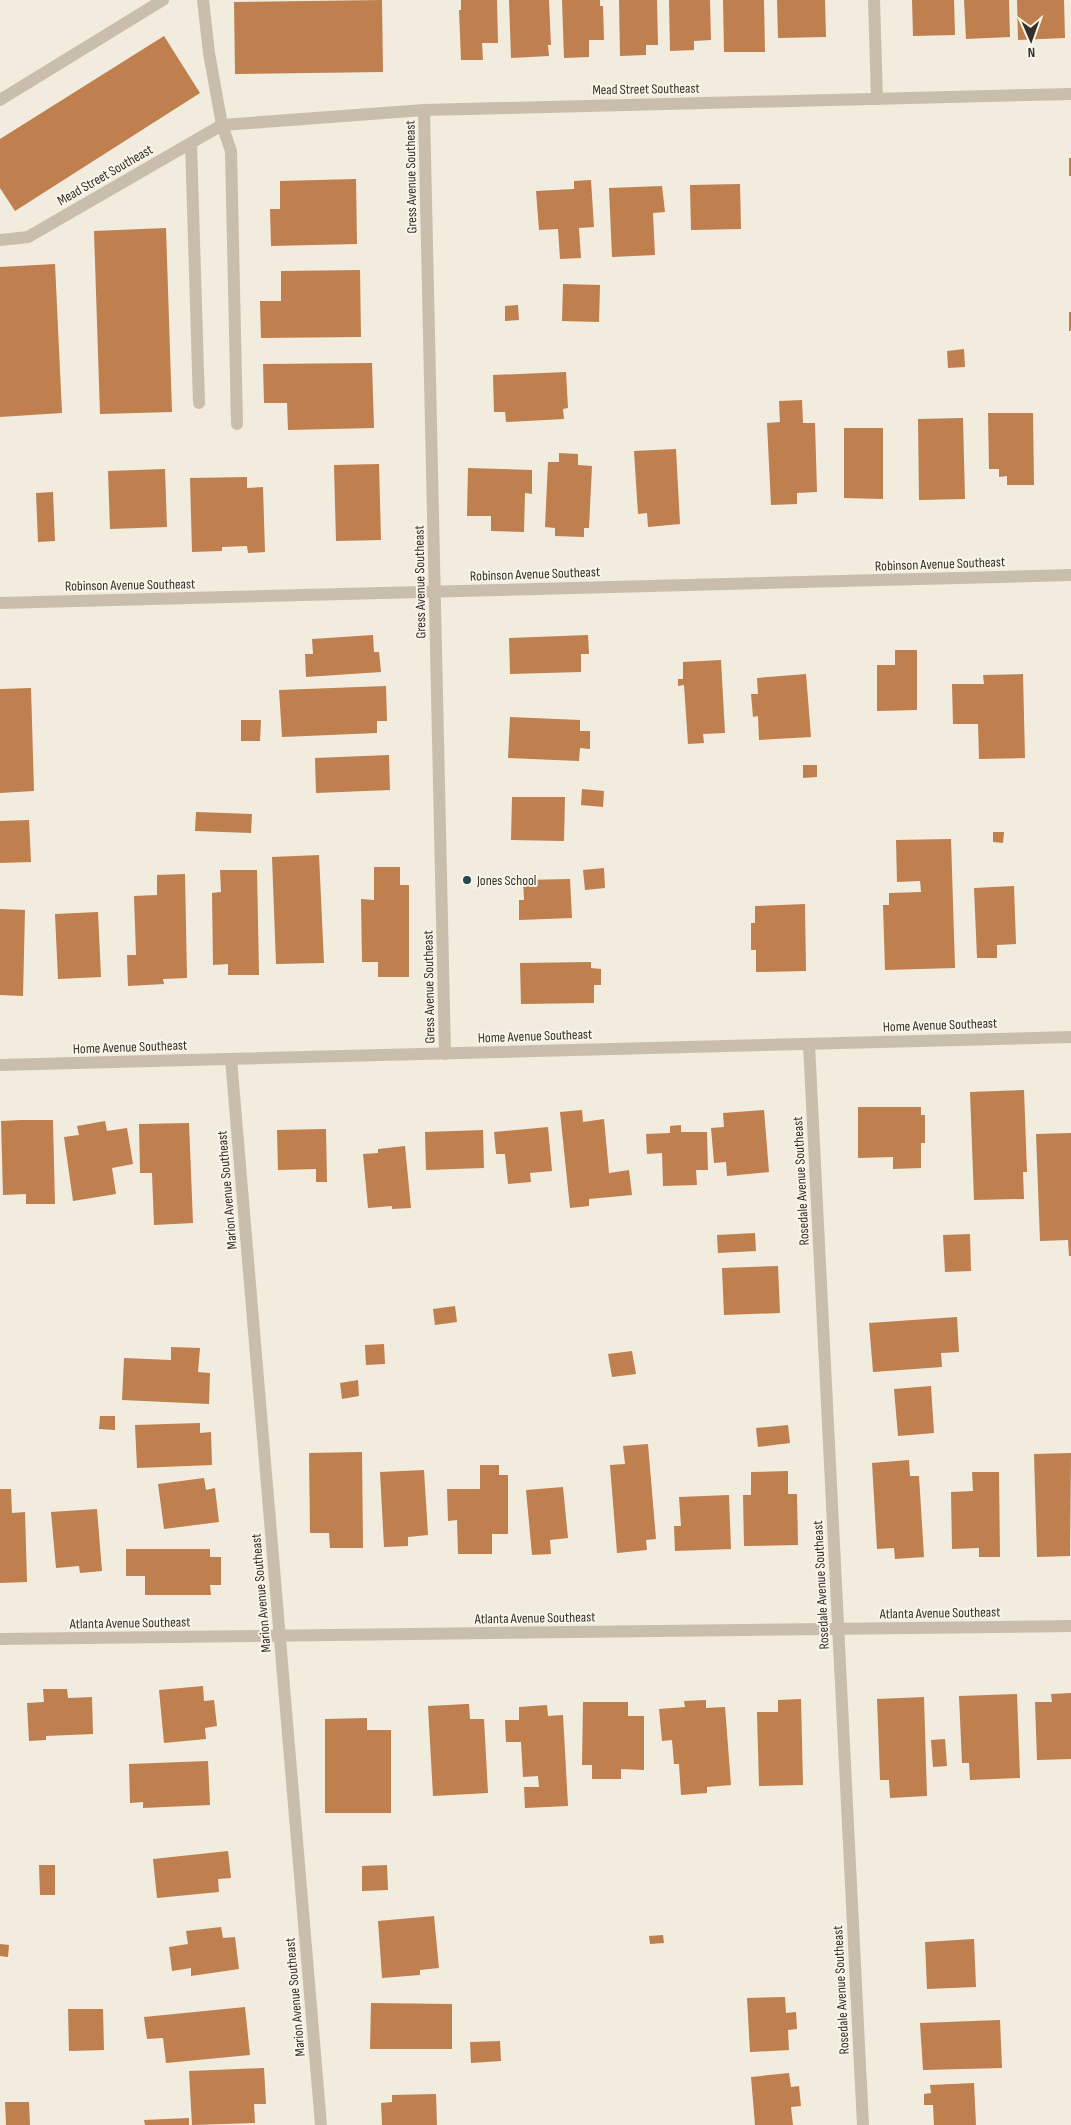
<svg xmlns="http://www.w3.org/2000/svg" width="1071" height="2125" font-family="'Sofia Sans Condensed',sans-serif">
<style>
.building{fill:#bf7f4e}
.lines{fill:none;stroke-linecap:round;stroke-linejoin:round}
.lane{stroke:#c9beab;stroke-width:12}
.street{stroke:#c9beab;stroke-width:12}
.poi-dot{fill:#214956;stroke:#f9f5ea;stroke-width:2}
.labels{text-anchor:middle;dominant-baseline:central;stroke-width:4;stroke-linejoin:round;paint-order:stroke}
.street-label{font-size:14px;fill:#37302a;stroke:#f9f5ea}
.poi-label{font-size:14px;fill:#37302a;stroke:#f9f5ea;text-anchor:start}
</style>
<rect width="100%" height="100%" fill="#f1ecde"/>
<g class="building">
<path d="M382,0l1,72 -148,2 -1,-72z"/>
<path d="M461,0h36l1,43h-16l1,17h-22l-2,-50h2z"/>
<path d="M509,0h40l2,45h-3l1,11 -38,2z"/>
<path d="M562,0h38v6h3l1,34h-15v17l-25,1z"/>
<path d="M619,0h38l1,45h-12v10l-26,1z"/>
<path d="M669,0h41l1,40 -17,1v9l-24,1z"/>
<path d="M723,0h41l1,52h-41z"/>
<path d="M777,0h48l1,37 -48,1z"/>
<path d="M912,0h42l1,35 -42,1z"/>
<path d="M964,0h45l1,37 -44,2z"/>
<path d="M1017,0h47l1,38 -47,2z"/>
<path d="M164,36l36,57 -185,118 -15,-23v-49z"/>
<rect x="1069" y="158" width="2" height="18"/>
<path d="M356,179l1,65 -86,2 -1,-37h10v-28z"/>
<path d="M591,180l3,47 -15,1 2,30 -21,1 -2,-30 -19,1 -3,-39 38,-2v-8z"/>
<path d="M740,184l1,45 -50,1 -1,-45z"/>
<path d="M662,186l3,26 -12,1 2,42 -43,2 -3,-69z"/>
<path d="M166,228l6,184 -72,2 -6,-183z"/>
<path d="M55,264l7,149 -62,4v-150z"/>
<path d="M360,270l1,67 -100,1 -1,-37h21v-30z"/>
<path d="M563,284l37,1 -1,37 -37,-1z"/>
<path d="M518,305l1,15 -14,1v-15z"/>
<rect x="1069" y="312" width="2" height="19"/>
<path d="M964,349l1,18 -17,1 -1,-17z"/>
<path d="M372,363l2,65 -86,2 -1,-27h-23l-1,-39z"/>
<path d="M566,372l2,36 -5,1 1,10 -58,3 -1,-10h-11l-1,-37z"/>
<path d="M802,400l1,23h12l2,69 -20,1v11l-26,1 -4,-82 13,-1 -1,-21z"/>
<path d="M988,413h45l1,72h-27v-9l-8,1v-8h-10z"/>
<path d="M963,418l2,81 -46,1 -1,-81z"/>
<path d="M844,428h39v71l-39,-1z"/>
<path d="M676,449l4,75 -32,3 -1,-14 -9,1 -4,-63z"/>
<path d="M559,453l19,1v11l14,1 -3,62h-5v9l-29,-1v-8l-10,-1 3,-65h11z"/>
<path d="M379,464l2,76 -45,1 -2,-76z"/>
<path d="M468,468l64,2v24l-7,-1 -1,39 -33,-1v-15h-24z"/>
<path d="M165,469l2,58 -57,2 -2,-58z"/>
<path d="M247,477v11l16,-1 2,65 -17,1 -1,-7 -25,1v4l-30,1 -2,-74z"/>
<path d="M53,492l2,49 -17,1 -2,-49z"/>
<path d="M373,635l1,17h5l2,20 -75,5 -1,-23h8l-1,-15z"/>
<path d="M588,635l1,19h-8v18l-71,2 -1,-36z"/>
<path d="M895,650h22v60l-40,1v-46h18z"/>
<path d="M721,660l4,73 -22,1 1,9 -16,1 -4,-59 -6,1v-7h5v-17z"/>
<path d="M806,674l5,63 -52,3 -1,-24 -5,1 -2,-23h7l-1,-16z"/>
<path d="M1023,674l2,84 -46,1 -1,-35h-25l-1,-40h32l-1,-9z"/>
<path d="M386,686l1,35h-10v12l-95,4 -3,-47z"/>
<path d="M31,688l3,103 -34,2v-104z"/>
<path d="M510,717l70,3v11h10v18l-10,-1 -1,13 -71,-3z"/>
<path d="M241,720h20l-1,21h-19z"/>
<path d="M389,755l1,35 -74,3 -1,-35z"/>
<path d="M803,765h14v12l-14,1z"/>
<path d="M582,789l22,2 -1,16 -22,-2z"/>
<path d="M512,797h53l-1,44 -53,-1z"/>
<path d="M196,812l56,2 -1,19 -56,-2z"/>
<path d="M29,820l2,42 -31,1v-42z"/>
<path d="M993,832h11l-1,11 -10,-1z"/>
<path d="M951,839l4,129 -70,2 -2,-65h6v-12l32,-1 -1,-11 -23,1 -1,-42z"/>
<path d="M319,855l5,108 -48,1 -4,-107z"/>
<path d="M374,867h26v18h9v92h-31v-15h-16l-1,-63 13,1z"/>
<path d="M604,868l1,20 -20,2 -2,-20z"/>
<path d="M220,870h37l2,105h-31v-11l-15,1 -1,-72 9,-1z"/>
<path d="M185,874l2,104 -24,1 1,5 -36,2 -1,-31h9l-2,-59 23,-1v-20z"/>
<path d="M570,879l2,39 -53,2v-20h5l-1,-20z"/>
<path d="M1014,886l2,58 -19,1v13h-20l-3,-70z"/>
<path d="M805,904l1,67 -50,1v-22h-5v-27h4v-17z"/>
<path d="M0,909l25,1 -2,86 -23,-1z"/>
<path d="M98,912l3,65 -43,2 -3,-65z"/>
<path d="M591,962v6l10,1v16h-7v18l-73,1 -1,-41z"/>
<path d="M1024,1090l3,82h-4l1,27 -50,1 -4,-108z"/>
<path d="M858,1107h63v8h4v28h-4v25l-28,1v-12l-35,1z"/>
<path d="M582,1110l1,12 21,-3 5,54 20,-3 3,25 -43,4v7l-19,2 -10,-96z"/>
<path d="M764,1110l5,62 -42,4 -1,-14 -12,1 -3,-35 13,-1 -1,-14z"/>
<path d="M21,1120h32l2,84h-29v-10l-23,1 -2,-74z"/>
<path d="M105,1121l2,10 20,-3 6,36 -21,4 4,26 -43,7 -9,-64 15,-2 -2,-9z"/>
<path d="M189,1123l4,100 -39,2 -2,-52h-12l-1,-49z"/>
<path d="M681,1125v7h26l1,38h-12l1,15 -34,1 -1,-33 -15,1 -1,-20 24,-1v-7z"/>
<path d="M548,1127l4,44 -22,2 1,9 -23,2 -3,-30h-9l-2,-22z"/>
<path d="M326,1129l1,53h-11v-13l-38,1 -1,-40z"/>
<path d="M483,1130l1,38 -58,2 -1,-38z"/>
<path d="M1071,1133v123h-2l-1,-16 -28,1 -4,-107z"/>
<path d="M405,1146l6,62 -19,1v-3l-24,2 -5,-54 15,-1v-4z"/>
<path d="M755,1233l1,18 -38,2 -1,-18z"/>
<path d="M970,1234l1,37 -26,1 -2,-37z"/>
<path d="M778,1266l2,47 -56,2 -2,-47z"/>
<path d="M455,1306l2,16 -22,3 -2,-16z"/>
<path d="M957,1317l2,35 -18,1 1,14 -69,5 -4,-49z"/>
<path d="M384,1344l1,20 -19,1 -1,-20z"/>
<path d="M171,1347l29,1 -2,24 12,1 -1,31 -87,-4 2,-42 47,2z"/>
<path d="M632,1351l4,23 -24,3 -4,-23z"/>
<path d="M358,1380l1,16 -17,3 -2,-16z"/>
<path d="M931,1386l3,47 -36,3 -4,-47z"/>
<path d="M100,1416h15v14l-16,-1z"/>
<path d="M200,1423v10l11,-1 1,33 -75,3 -2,-43z"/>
<path d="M788,1425l2,18 -32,4 -2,-19z"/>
<path d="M648,1444l8,95 -10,1 1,10 -30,3 -7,-88 15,-1 -2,-18z"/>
<path d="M362,1452l1,96h-33l-1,-15h-19l-1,-80z"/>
<path d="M1071,1453l-1,103 -33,1 -3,-103z"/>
<path d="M909,1460l1,16h9l5,81 -29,2 -1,-11 -17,1 -5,-86z"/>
<path d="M480,1465h19v10h9v59h-16v20h-34l-1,-34 -9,1 -1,-32h33z"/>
<path d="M424,1470l4,65 -20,2v9l-24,1 -4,-75z"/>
<path d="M788,1471v23h9l1,51 -54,1 -1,-51h8v-23z"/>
<path d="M972,1472h27l1,85h-21v-9l-27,1 -1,-57 22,-1z"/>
<path d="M204,1478l2,12 9,-2 4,34 -55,7 -6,-45z"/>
<path d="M563,1487l5,51 -18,2 1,14 -19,1 -6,-65z"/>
<path d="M0,1489h11l1,24 13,-1 2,70 -27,1z"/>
<path d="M729,1495l2,54 -56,2 -1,-25h7l-2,-29z"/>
<path d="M97,1509l5,62 -22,2 -1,-7 -23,2 -5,-56z"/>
<path d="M126,1549h84v8h11v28h-11l1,10h-66v-19h-19z"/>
<path d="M203,1686l1,15 10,-1 3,26 -12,2 1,11 -42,4 -5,-53z"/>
<path d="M43,1689h24l1,9 24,-1 1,37 -47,2v4l-17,1 -2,-38 17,-1z"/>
<path d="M1071,1693v66l-34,1 -2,-58h17l-1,-8z"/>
<path d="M1017,1694l3,84 -50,2 -1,-17h-7l-3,-67z"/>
<path d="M924,1697l3,99 -37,2 -1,-18h-9l-3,-81z"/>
<path d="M801,1699l2,86 -44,1 -2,-74h21v-12z"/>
<path d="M706,1700v8l19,-1 6,78 -24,2v6l-26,2 -2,-31h-5l-2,-24 -10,1 -3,-32 26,-2 -1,-6z"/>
<path d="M583,1702h45v14h16v54l-23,-1v10h-29v-14h-10z"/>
<path d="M467,1704h2l1,15h14l4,74 -55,3 -5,-90z"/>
<path d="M547,1705l1,11 15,-1 5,91 -43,2 -1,-21h15l-1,-11 -15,1 -2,-35h-15l-1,-22h14v-13z"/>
<path d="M367,1718v12h24v83h-66v-94z"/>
<path d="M945,1739l2,27 -14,1 -2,-27z"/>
<path d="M208,1761l2,44 -67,3v-6l-13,1 -1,-39z"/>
<path d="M228,1851l3,27 -13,1 1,13 -62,6 -4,-39z"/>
<path d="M39,1865h16v30h-15z"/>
<path d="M387,1865l1,25 -26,1v-25z"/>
<path d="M434,1916l5,52 -19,2v5l-38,3 -4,-57z"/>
<path d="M221,1927l2,11 12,-1 4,32 -48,7v-8l-19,3 -3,-24 19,-3 -2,-13z"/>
<path d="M663,1935l1,8 -14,1 -1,-8z"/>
<path d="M974,1939l2,48 -49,2 -2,-47z"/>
<path d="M0,1944l9,1 -1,12 -8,-1z"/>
<path d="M785,1997l1,16 10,-1 1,17 -9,1 1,20 -39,2 -3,-54z"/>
<path d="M371,2003l81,1v45h-82z"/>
<path d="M245,2007l5,48 -84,8 -3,-25 -16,1 -3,-22z"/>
<path d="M68,2009h35l1,41 -35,1z"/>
<path d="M1000,2020l2,48 -79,2 -3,-47z"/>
<path d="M500,2041l1,20 -30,2 -1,-21z"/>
<path d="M264,2068l2,36h-12l1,19 -63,2 -3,-54z"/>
<path d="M789,2073l2,14 8,-1 2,20 -10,1 2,18h-38l-4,-48z"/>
<path d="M974,2083l2,42h-42l-1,-20h-9v-11l7,-1 -1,-8z"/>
<path d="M436,2094l1,31h-55l-1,-22 11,-1v-7z"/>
<path d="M5,2102h24l1,23h-24z"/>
<path d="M189,2118v7h-44l-1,-5z"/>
</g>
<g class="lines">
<g class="lane">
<path d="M874,0l3,99"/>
<path d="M222,125l9,26 6,273"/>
<path d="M191,143l8,260"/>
</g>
<g class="street">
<path d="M203,0l6,53 13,72"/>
<path d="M0,100l163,-100"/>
<path d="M424,110l21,944"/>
<path d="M0,240l28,-3 194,-112 202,-15 647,-16"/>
<path d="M0,603l1071,-28"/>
<path d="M809,1044l54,1081"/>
<path d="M231,1059l90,1066"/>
<path d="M0,1065l1071,-28"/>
<path d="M0,1639l1071,-13"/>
</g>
</g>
<circle class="poi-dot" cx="467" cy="880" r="5"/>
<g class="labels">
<g class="street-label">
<text transform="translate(646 89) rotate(-1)">Mead Street Southeast</text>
<text transform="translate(105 175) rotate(-30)">Mead Street Southeast</text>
<text transform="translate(411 177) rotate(-91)">Gress Avenue Southeast</text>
<text transform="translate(940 564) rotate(-2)">Robinson Avenue Southeast</text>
<text transform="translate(535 574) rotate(-2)">Robinson Avenue Southeast</text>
<text transform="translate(420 582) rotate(-91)">Gress Avenue Southeast</text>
<text transform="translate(130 585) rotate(-1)">Robinson Avenue Southeast</text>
<text transform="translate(429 987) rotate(-91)">Gress Avenue Southeast</text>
<text transform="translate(940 1025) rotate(-2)">Home Avenue Southeast</text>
<text transform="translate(535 1036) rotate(-2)">Home Avenue Southeast</text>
<text transform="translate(130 1047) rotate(-2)">Home Avenue Southeast</text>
<text transform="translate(801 1181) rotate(-93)">Rosedale Avenue Southeast</text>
<text transform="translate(227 1190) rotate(-95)">Marion Avenue Southeast</text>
<text transform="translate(821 1585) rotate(-93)">Rosedale Avenue Southeast</text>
<text transform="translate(261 1593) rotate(-95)">Marion Avenue Southeast</text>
<text transform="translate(940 1613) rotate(-1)">Atlanta Avenue Southeast</text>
<text transform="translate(535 1618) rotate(-1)">Atlanta Avenue Southeast</text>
<text transform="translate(130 1623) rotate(-1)">Atlanta Avenue Southeast</text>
<text transform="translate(841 1990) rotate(-93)">Rosedale Avenue Southeast</text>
<text transform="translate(295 1997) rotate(-95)">Marion Avenue Southeast</text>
</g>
<g class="poi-label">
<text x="477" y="880">Jones School</text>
</g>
</g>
<g transform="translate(1031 40) rotate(178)" stroke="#f9f5ea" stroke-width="4" paint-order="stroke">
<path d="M0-4L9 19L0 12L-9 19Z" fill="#37302a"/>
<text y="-8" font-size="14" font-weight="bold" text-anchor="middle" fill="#37302a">N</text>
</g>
</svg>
